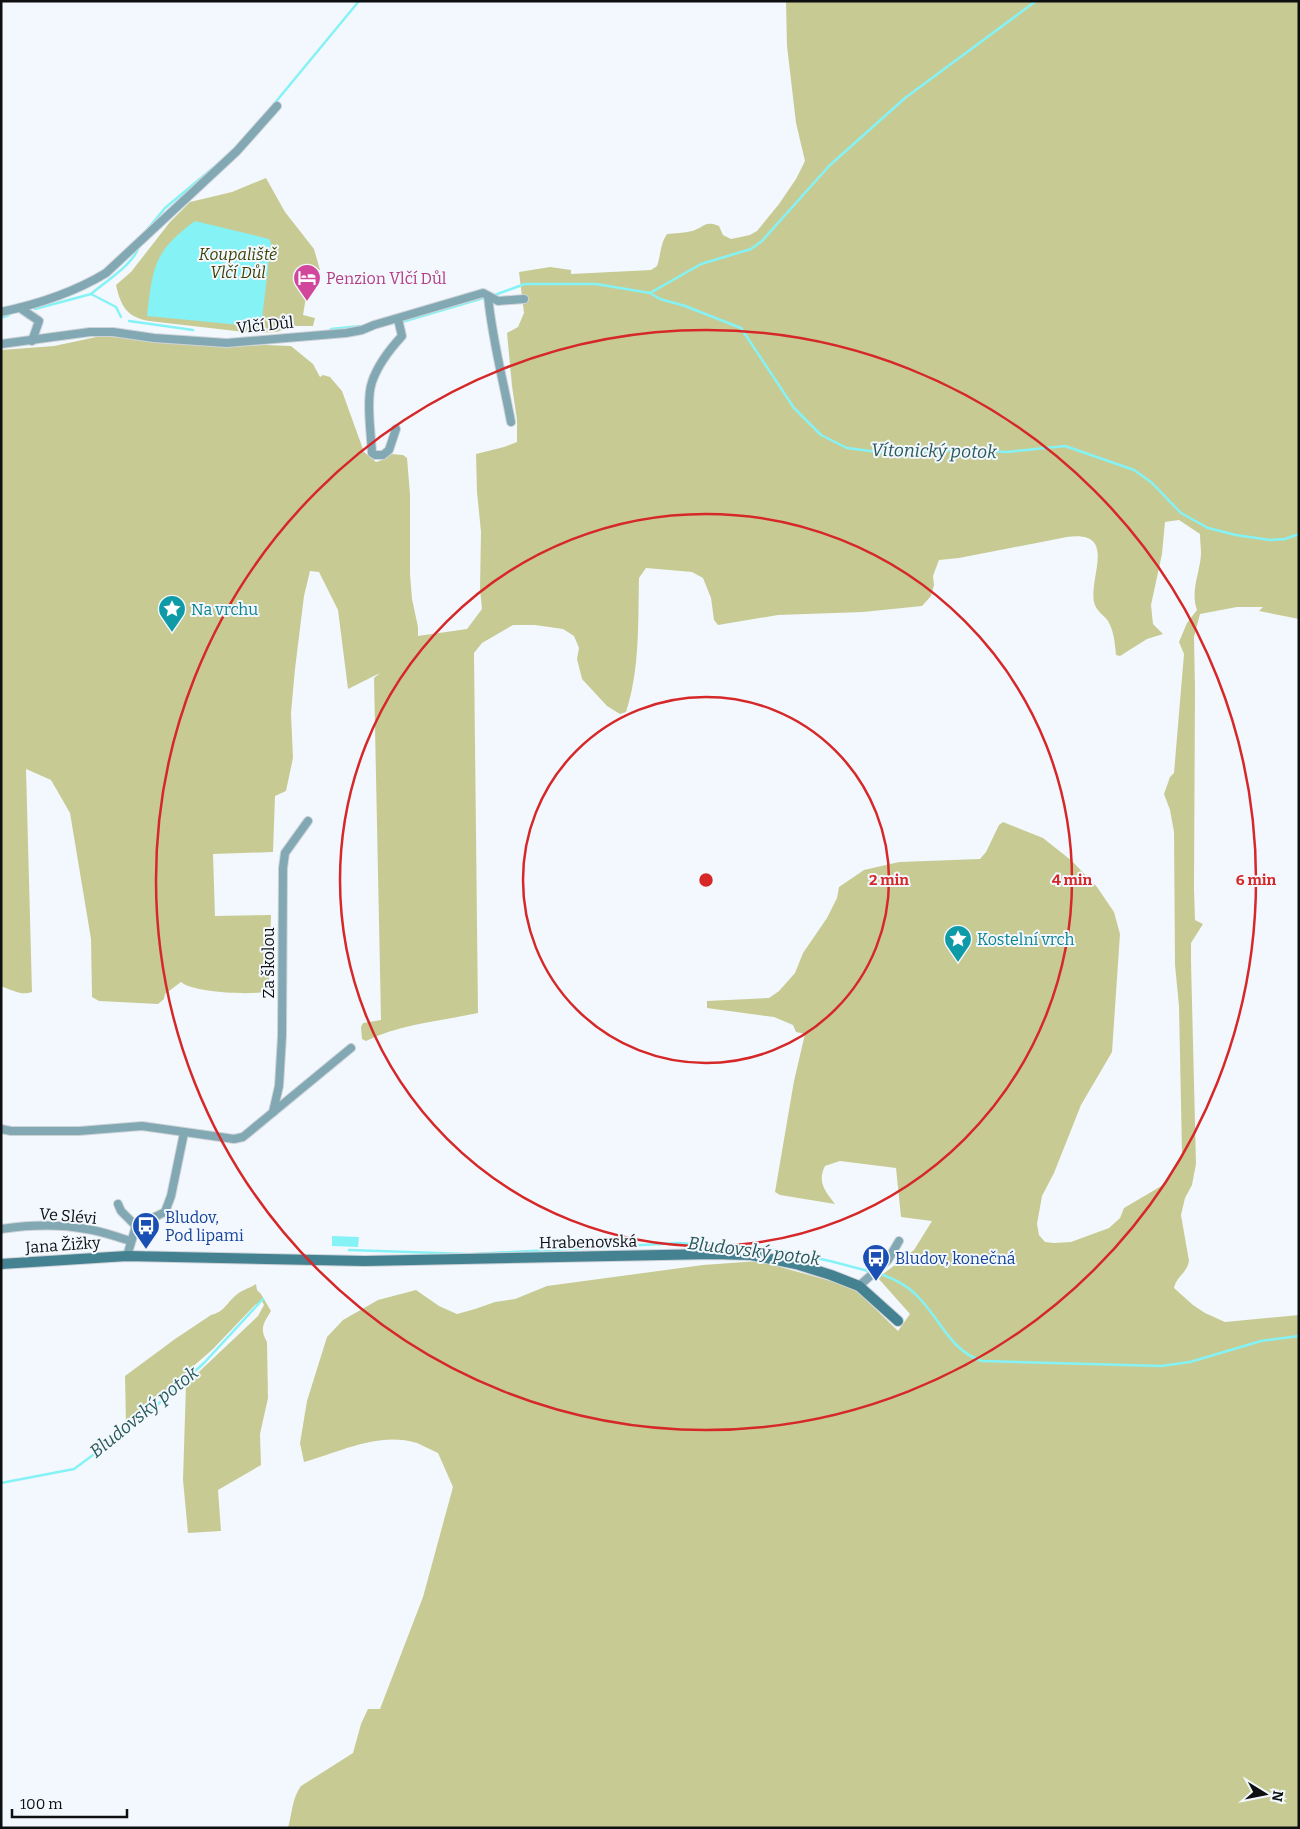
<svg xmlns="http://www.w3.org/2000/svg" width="1300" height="1829" font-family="Bitter,serif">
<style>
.green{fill:#c7cb93}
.water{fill:#85f2f6}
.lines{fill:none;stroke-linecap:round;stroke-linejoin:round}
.stream{stroke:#85f2f6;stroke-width:2.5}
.street-casing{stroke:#ced3d8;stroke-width:10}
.secondary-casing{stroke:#ced3d8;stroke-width:12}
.street{stroke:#82a9b3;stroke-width:8}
.secondary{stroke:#448292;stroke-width:10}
.ring{fill:none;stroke:#d62828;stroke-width:2.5}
.labels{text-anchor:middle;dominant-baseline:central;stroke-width:4;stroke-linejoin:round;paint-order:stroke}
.park-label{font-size:16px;font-style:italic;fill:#3f4103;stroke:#f3f8fe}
.hotel-label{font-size:16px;fill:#b23c85;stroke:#f3f8fe;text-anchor:start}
.street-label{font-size:16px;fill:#0d0f10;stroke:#f3f8fe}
.culture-label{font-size:16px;fill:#0d838f;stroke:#f3f8fe;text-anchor:start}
.transit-label{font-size:16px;fill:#164399;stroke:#f3f8fe;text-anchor:start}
.water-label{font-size:18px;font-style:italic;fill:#29595b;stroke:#f3f8fe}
.centre{fill:#d62828;stroke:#f3f8fe;stroke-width:2.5}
.ring-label{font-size:15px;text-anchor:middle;font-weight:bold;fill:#d62828;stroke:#f3f8fe;stroke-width:4;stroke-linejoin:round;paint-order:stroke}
</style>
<rect width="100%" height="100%" fill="#f3f8fe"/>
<g class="green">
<path d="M786,1h513v618l-40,-8 4,-4h-26l-37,7 -6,23 1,52 -1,200 1,31 8,4 -12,19v18l5,203 -4,21 -7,13 -4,17 8,46c-2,12 -13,16 -15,27l19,17 12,8 20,9 74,-7v513h-1011c4,-14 4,-30 13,-42l52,-33 8,-29 7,-15h12l43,-112 30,-110 -15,-34c-7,-3 -14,-7 -21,-10 -38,-12 -77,9 -113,19l-4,-19 7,-42 20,-64 16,-17 35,-20 38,-10 23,16 18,8 18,-5 20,-7 20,-3 32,-13 156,-21 55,-4 73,20 26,10 41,40 12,-17 -32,-36 36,-28 18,-29 -31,-4 -5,-49 -56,-7 -15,5c-8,16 0,25 10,38l-55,-9 -5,-3 19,-111 11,-47 -9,-2 -3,-7 -19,-8 -67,-9v-7l62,-3 10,-7 16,-18 8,-20 24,-35 10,-20 2,-11 25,-17 35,-8 81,-3 6,-7 13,-27 4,-3 40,16 29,23 25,26 17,25 6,22 -8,118 -31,53 -27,68 -12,23 -5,28 2,11 6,7 9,1 17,-1 38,-14 11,-10 4,-10 39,-23 19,-32 -3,-147 -4,-41 -1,-133 -4,-22 -6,-16 6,-17 4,-4 10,-119 -5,-12 8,-19 10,-13c-7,-19 3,-37 4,-56 0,-6 -1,-13 -1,-20l-21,-14 -14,2 -3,32 -11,51 2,19 10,10 -16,5 -27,17 -4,-1c-1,-11 -2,-24 -8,-34 -4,-6 -12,-10 -14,-19 -5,-26 24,-72 -27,-65l-108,21 -20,2 -6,16 1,9 -3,11 -9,10 -59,6 -85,3 -60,10 -4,-5 -3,-22 -8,-20 -11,-6 -46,-4 -7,10c-1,44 1,92 -13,134l-6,2 -13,-8 -25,-27 -5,-20 2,-11 -5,-12 -11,-7 -28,-4h-22l-31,18 -8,10 4,360c-37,8 -78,11 -112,28l-4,-2 -1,-12 2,-4 18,-3 -7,-342 6,-5 -32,16 -10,-79 -19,-38 -9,-1 -6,25 -9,73 -4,44 2,45 -7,33 -11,5 -2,56 -60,2 2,62 56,-1 -2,70 -2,6c-14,5 -76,1 -86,-9l-16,12 -1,5 -6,5 -59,-3 -7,-4 -1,-58 -21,-126 -19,-33 -25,-11 6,223c-11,4 -20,-2 -31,-6v-636l53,-4 47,-10 128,11 36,-2 26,1 22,18 7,13 3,-2 7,2 12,14 22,61 12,10 9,-3 6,-5 12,1 4,3 3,36v80l2,25 6,28v9l49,-7 15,-20 -2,-20 1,-57 -4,-40 -1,-38 28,-7 13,-5v-22l-5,-34 -5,-53 11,-6 6,-14 -5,-41 31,-5 21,3v4l80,-4 6,-4c4,-11 3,-22 10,-32 8,-1 17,-1 25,-3 12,-3 12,-11 27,-5l4,9 8,4 19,-4 7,-4 22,-27 17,-25 9,-18 -9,-38 -9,-77z"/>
<path d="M266,178l19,34 29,37 6,21h3h-10l-1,7h2v3h-5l-6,35 12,3 -2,8h-21l-15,6 -24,1 -104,-12c-22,-4 -28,-14 -33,-36l15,-13 39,-50 20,-20 42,-10z"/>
<path d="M256,1284l1,6 4,4 10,17c-7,12 -12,17 -4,31l1,56 -8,36 1,31 -43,25 3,41 -33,2 -5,-53 3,-96 72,-68 6,-11 -2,-4 -7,4 -42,44 -87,76 -1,-49 50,-37 36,-24c14,-4 14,-10 23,-18 5,-6 16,-9 22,-13z"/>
</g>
<g class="water">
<path d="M195,221l74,18 2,4 -10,84 -114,-11c6,-49 6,-64 48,-95z"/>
<path d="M332,1236l27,1 -1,10 -26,-1z"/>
</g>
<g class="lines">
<g class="stream">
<path d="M274,104l85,-103"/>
<path d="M142,236l23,-28 60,-50"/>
<path d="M650,293l51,-29 50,-15 11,-8 67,-75 76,-68 131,-97"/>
<path d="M91,294c14,-12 44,-31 48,-48"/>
<path d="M492,296l33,-12h71l54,9 10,6 25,7 56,22 53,80 27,27 26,13 39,5 79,-3 42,2 58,-6 69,24 17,12 30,31 27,15 28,7 34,5 15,-1 14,-5"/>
<path d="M35,309l56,-15 25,13 5,10"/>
<path d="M1,318l8,-3"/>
<path d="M129,321l64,9"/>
<path d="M402,322l85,-25"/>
<path d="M331,329l30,-3"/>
<path d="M349,1250l118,4"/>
<path d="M473,1254l206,-11 98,7 53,11 42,11"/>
<path d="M877,1273c16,5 32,13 43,26 21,22 31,52 62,62l179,5 29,-4 71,-21 38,-5"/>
<path d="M1,1483l73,-14 65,-48 65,-58 59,-64"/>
</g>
<defs>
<g id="street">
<path d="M488,296c4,43 15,83 23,126"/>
<path d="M20,308l19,13 -7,20"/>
<path d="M1,312c38,-8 72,-19 105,-39l131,-122 40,-45"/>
<path d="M1,344l89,-12h23l41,6 73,5 119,-10 16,-3 12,-5 109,-32 15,8 26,-2"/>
<path d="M396,429l-7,21 -6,5h-8l-3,-2c-1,-19 -6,-54 0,-71 6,-18 18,-33 30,-46l-4,-17"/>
<path d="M273,1112l6,-26 3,-50 1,-168 2,-15 23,-32"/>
<path d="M1,1129l10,2h68l63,-5 92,13 9,-2 108,-89"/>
<path d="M118,1204l3,7 15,15"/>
<path d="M136,1226l29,-14 6,-16 13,-63"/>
<path d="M1,1229c28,-4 58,-5 85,0 16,2 30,8 45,12"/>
<path d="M127,1256l9,-30"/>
<path d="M859,1286l29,-26 11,-19"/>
</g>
<path id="secondary" d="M1,1264l126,-8 238,5 348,-7 38,1 45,9 35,11 28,11 39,35"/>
</defs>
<use href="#street" class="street-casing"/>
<use href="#secondary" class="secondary-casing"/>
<use href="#street" class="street"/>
<use href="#secondary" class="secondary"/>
</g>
<g class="ring">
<circle cx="706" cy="880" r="183"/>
<circle cx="706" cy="880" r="366"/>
<circle cx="706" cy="880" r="550"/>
</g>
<defs>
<symbol id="hotel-pin" viewBox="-11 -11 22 30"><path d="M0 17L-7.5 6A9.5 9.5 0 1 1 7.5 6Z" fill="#d1479c" stroke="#f3f8fe"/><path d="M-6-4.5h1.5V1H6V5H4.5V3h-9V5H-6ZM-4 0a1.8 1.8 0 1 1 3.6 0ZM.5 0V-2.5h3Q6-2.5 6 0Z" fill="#fff"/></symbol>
<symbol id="sight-pin" viewBox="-11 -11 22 30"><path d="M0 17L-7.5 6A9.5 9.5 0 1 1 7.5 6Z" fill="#0f9aa8" stroke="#f3f8fe"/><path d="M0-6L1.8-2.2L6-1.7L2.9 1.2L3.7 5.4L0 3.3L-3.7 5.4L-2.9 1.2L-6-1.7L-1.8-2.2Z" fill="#fff"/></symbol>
<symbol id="bus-pin" viewBox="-11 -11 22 30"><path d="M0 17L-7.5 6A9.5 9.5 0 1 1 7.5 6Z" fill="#1a4fb4" stroke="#f3f8fe"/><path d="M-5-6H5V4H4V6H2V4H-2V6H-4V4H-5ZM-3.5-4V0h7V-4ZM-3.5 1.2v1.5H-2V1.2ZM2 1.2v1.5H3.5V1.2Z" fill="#fff"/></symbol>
</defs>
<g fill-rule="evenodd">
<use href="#hotel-pin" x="291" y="262" width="32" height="43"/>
<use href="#sight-pin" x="156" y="593" width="32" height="43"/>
<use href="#sight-pin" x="942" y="923" width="32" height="43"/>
<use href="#bus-pin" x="130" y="1210" width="32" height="43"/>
<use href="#bus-pin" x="860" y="1242" width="32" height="43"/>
</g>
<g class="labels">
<g class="park-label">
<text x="238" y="254">Koupaliště<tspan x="238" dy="18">Vlčí Důl</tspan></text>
</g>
<g class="hotel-label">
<text x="326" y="278">Penzion Vlčí Důl</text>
</g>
<g class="street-label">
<text transform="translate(265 325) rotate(-6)">Vlčí Důl</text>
<text transform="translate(268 963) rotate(-90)">Za školou</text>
<text transform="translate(68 1216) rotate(5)">Ve Slévi</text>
<text transform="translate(588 1242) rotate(-1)">Hrabenovská</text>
<text transform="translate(63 1245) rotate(-4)">Jana Žižky</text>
</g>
<g class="culture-label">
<text x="191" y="609">Na vrchu</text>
<text x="977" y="939">Kostelní vrch</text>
</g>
<g class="transit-label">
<text x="165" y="1217">Bludov,<tspan x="165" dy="18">Pod lipami</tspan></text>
<text x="895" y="1258">Bludov, konečná</text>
</g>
<g class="water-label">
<text transform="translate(934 451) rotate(1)">Vítonický potok</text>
<text transform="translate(754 1251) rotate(7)">Bludovský potok</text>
<text transform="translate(144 1412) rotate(-39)">Bludovský potok</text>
</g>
</g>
<circle cx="706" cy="880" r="8" class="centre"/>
<g class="ring-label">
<text x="889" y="885">2 min</text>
<text x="1072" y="885">4 min</text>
<text x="1256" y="885">6 min</text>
</g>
<rect width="1300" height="1829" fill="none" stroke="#0d0f10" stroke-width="5"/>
<g transform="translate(1265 1794) rotate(100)" stroke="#f3f8fe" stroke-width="4" paint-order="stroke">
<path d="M0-4L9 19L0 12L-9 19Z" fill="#0d0f10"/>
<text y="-8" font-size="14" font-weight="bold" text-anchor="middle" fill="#0d0f10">N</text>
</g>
<path d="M12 1809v8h115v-8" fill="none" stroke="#0d0f10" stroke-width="2.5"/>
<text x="20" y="1809" font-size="15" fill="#0d0f10" stroke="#f3f8fe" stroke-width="4" paint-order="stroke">100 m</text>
</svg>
